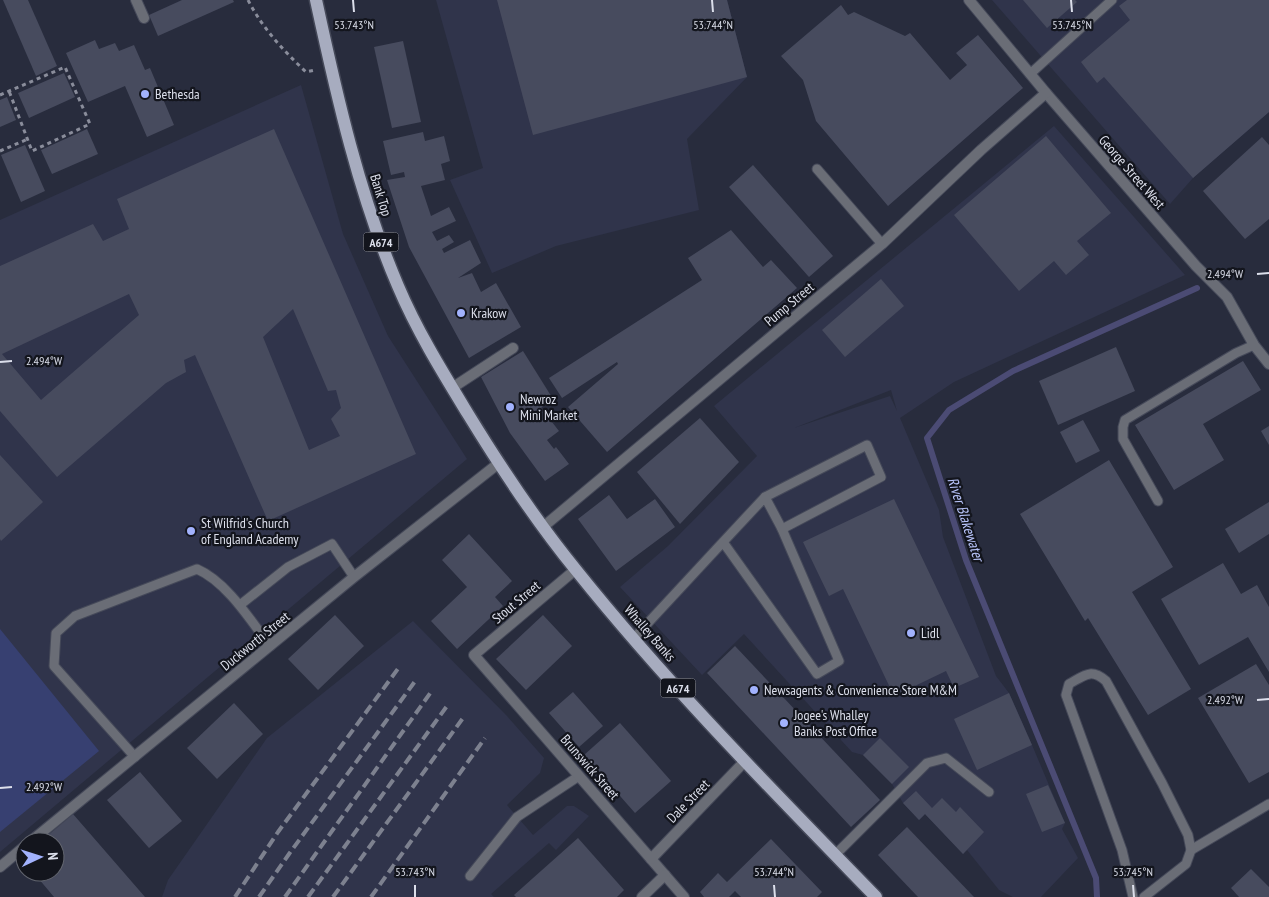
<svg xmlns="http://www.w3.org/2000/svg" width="1269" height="897" font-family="'PT Sans Narrow',sans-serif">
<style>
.built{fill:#30344b;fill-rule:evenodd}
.green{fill:#374071}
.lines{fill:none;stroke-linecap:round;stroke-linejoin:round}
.stream{stroke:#4b4b74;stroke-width:6}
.building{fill:#474b5e;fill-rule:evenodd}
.lane-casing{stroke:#454959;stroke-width:11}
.street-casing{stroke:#454959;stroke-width:12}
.primary-casing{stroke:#454959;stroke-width:15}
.path{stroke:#8a8d9b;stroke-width:3;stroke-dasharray:4 4;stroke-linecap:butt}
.lane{stroke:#6a6d76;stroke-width:9}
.street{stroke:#6a6d76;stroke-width:10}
.primary{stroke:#a7acbf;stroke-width:12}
.rail{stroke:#7d818f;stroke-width:4;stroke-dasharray:10 5;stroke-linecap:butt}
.ticks{fill:none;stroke:#dcdfeb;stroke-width:2}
.poi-dot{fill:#a2b2fd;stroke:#13151d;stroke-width:2}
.labels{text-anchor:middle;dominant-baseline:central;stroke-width:4.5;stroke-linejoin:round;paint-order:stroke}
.shield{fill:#13151d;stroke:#a0a2ad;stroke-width:1}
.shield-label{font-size:12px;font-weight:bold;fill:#dcdfeb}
.poi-label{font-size:14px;fill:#dcdfeb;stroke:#13151d;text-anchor:start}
.street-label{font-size:14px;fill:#dcdfeb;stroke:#13151d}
.water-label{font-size:15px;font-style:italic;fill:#b7c3f9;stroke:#13151d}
.ticks-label{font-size:12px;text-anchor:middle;fill:#dcdfeb;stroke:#13151d;stroke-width:4.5;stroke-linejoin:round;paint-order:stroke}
</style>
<rect width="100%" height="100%" fill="#282c3d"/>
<g class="built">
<path d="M436,0h291l20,77 -60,62 12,71 -143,36 -64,27 -42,-93 33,-12z"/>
<path d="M992,0h277v112l-76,66 -23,26z"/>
<path d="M301,85l42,149 45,102 79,123 -467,393v-632z"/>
<path d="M1054,126l131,149 -231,107 -54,36 39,92 4,27 53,139 13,17 23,52 33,78 -3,6 16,29 -37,39h-28l-14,-7 -32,-40 -4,4 -38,-40 -6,6 -16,-17 -11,-19 -29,-29 -11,-3 -108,-118 -42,41 -82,-88 48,-41 89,-90 -43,-50zM891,390l6,21 -7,-15 -96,32z"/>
<path d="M413,621l94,95 37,42 -4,15 -33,32 26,30 34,-29h7l15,10 -33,34 -7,-7 -58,51 3,3h-332l6,-17 99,-142z"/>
</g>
<path class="green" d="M0,629l99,122 -99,81z"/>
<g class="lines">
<path class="stream" d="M1097,897l-1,-19 -130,-318 -39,-122 22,-28 64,-39 184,-83"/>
</g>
<g class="building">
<path d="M3,0h25l29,66 -21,10z"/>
<path d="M182,0h51l1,2 -76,34 -9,-21z"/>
<path d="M497,0h230l20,77 -214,58z"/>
<path d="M1023,0h52l2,2 -30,26z"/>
<path d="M1127,0h142v112l-76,66 -89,-101 -7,6 -16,-21 49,-42 -11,-14z"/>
<path d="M841,5l7,10 6,-3 51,24 5,-3 40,47 17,-15 -11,-12 22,-18 45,53 -135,118 -72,-85 -13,-41 -22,-24z"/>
<path d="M95,40l4,9 16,-6 4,8 15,-6 11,25 5,-2 24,57 -27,12 -22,-51 -37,16 -22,-49z"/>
<path d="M403,41l18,81 -29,6 -18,-81z"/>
<path d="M64,73l11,24 -46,21 -11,-25z"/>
<path d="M7,97l9,23 -16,7v-27z"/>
<path d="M87,129l11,25 -46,20 -11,-24z"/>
<path d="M274,129l142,325 -148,67 -73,-166 -11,5 2,12 -20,11 -109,94 -57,-66v-145l93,-42 10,17 26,-12 -12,-30zM129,294l10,21 -98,85 -39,-46zM293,309l35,82 8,-1 5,18 -10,11 9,17 -31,14 -46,-113z"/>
<path d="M423,132l2,9 19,-5 6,25 -9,3 4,16 -24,6 10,30 18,-9 7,14 -24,11 5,9 12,-6 5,7 -12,7 2,4 26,-13 11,23 -23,15 14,-5 9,19 15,-9 25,44 -52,31 -60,-111 -22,-67 18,-3 -1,-5 -13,3 -8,-34z"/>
<path d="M1046,136l65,77 -34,28 12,14 -23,20 -12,-14 -35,30 -65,-76z"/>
<path d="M1262,137l7,8v74l-24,20 -42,-48z"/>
<path d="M25,145l20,46 -24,11 -20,-47z"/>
<path d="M753,165l80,91 -24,21 -80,-90z"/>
<path d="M731,230l32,37 8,-7 26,28 -190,164 -39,-45 50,-43 -1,-2 -55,36 -13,-20 153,-98 -14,-22z"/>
<path d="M881,279l23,27 -59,51 -23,-27z"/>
<path d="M1116,347l19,44 -77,34 -19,-44z"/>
<path d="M523,351l30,48 -12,9 18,23 -12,9 7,9 2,-2 13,17 -24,17 -35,-48 -29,-56z"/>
<path d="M1243,361l18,29 -58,34 21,36 -50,30 -39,-65z"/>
<path d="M700,418l39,44 -59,62 -43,-52z"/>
<path d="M1083,420l17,31 -24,12 -16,-31z"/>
<path d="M1269,426v19l-8,-14z"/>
<path d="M0,455l43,47 -42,39 -1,-2z"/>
<path d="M1109,460l64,107 -41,25 59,97 -43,26 -60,-97 -3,3 -65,-107z"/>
<path d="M609,495l18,24 28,-20 20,28 -59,44 -38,-52z"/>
<path d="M894,499l85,178 -25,11 -8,-17 -52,25 -51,-107 -14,7 -26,-54z"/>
<path d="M1269,502v32l-30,19 -14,-24z"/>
<path d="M469,534l43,47 -17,16 8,9 -46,43 -26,-28 36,-34 -25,-27z"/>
<path d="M1223,563l18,31 16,-9 12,22v65l-21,-35 -49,28 -38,-66z"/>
<path d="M335,615l29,31 -46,44 -30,-31z"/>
<path d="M543,615l29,31 -46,44 -30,-31z"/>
<path d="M735,646l145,154 -29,27 -144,-154z"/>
<path d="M1256,664l13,21v87l-20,11 -51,-85z"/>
<path d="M573,692l30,34 -24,21 -30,-34z"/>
<path d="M1009,693l23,52 -55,25 -23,-51z"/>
<path d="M234,703l29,31 -46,45 -30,-31z"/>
<path d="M620,723l51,58 -36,32 -51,-58z"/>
<path d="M880,738l29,29 -17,17 -29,-29z"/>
<path d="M140,772l42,49 -33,27 -42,-48z"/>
<path d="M1048,785l17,38 -23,9 -16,-38z"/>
<path d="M916,791l16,17 10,-10 14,14 4,-5 24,25 -21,22 -38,-40 -6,6 -16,-17z"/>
<path d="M73,814l72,83h-91l-21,-25h22v-30h-15z"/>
<path d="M907,827l67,70h-56l-40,-42z"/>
<path d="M578,838l46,52 -7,7h-101l-2,-2z"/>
<path d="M771,839l51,53 -5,5h-76l-6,-6 -6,6h-25l-4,-5 18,-19 9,9z"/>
<path d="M1251,869l18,18v10h-30l-8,-9z"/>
</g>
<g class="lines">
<defs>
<g id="lane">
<path d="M1030,74l82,-74"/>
<path d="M817,169l65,75"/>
<path d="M765,497l102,-52 14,32 -99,52"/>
<path d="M1158,501l-35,-62v-12l2,-7 111,-67 18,-8"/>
<path d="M240,605l48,-38 44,-23 22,33"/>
<path d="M634,638l89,-96 94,132 22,-13 -57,-132 -17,-32 -42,45"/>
<path d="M135,757l-81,-91 2,-33 19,-17 122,-47c30,13 54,52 73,77"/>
<path d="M1191,850l78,-46"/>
<path d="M835,855l92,-92 19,-5 43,34"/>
<path d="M470,876l47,-59 62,-41"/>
<path d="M1133,897l-11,-47 -56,-155 3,-11c16,-9 22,-16 37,-3l56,102 26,52 3,15 -5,14 -42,33"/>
</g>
<g id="street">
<path d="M136,0l8,18"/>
<path d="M969,0l77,93 150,173 31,31 27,48 15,19"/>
<path d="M452,388l61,-40"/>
<path d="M543,527l339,-283 99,-94 65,-57"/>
<path d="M575,570l-101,85 210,242"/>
<path d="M30,842l324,-265 145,-114"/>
<path d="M651,859l94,-98"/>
<path d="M0,867l25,-21"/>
<path d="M642,897l23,-22"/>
</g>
<path id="primary" d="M316,0c21,97 43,195 82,286 19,45 45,87 70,128 33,54 68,107 108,156 92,115 197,221 300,327"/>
</defs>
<use href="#lane" class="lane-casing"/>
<use href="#street" class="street-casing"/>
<use href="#primary" class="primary-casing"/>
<g class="path">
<path d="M248,0c15,29 35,50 58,72l9,-2"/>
<path d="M0,95l65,-28 25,57 -58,27 -23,-60"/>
<path d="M0,151l28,-12"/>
</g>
<use href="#lane" class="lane"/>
<use href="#street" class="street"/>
<use href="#primary" class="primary"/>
<g class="rail">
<path d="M235,897l43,-65 122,-166"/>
<path d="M259,897l30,-43 127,-174"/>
<path d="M285,897l146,-205"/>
<path d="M308,897l139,-191"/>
<path d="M333,897l130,-179"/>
<path d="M371,897l114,-159"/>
</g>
</g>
<path class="ticks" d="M353,0l1,12M712,0l1,12M1071,0l1,12M1257,274l12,-1M0,362l12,-1M1257,700l12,-1M0,788l12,-1M415,885v12M774,885l1,12M1133,885l1,12"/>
<g class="poi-dot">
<circle cx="145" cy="94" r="5"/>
<circle cx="461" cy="313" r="5"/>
<circle cx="510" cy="407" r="5"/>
<circle cx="191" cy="531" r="5"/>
<circle cx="911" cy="633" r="5"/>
<circle cx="754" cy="690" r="5"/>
<circle cx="784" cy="723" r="5"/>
</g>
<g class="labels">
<g class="shield">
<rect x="363.5" y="232.5" width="35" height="19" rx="4"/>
<rect x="660.5" y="678.5" width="35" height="19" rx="4"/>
</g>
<g class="shield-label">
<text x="381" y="242">A674</text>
<text x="678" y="688">A674</text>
</g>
<g class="poi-label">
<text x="155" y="94">Bethesda</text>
<text x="471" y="313">Krakow</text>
<text x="520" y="399">Newroz<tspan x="520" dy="16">Mini Market</tspan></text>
<text x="201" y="523">St Wilfrid's Church<tspan x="201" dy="16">of England Academy</tspan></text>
<text x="921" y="633">Lidl</text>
<text x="764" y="690">Newsagents &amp; Convenience Store M&amp;M</text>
<text x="794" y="715">Jogee's Whalley<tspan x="794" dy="16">Banks Post Office</tspan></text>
</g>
<g class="street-label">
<text transform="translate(1132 172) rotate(49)">George Street West</text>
<text transform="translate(381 195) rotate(73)">Bank Top</text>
<text transform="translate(789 304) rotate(-40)">Pump Street</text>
<text transform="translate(516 602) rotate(-40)">Stout Street</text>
<text transform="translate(650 633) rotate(49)">Whalley Banks</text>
<text transform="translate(255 641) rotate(-39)">Duckworth Street</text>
<text transform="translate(590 767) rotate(49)">Brunswick Street</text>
<text transform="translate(688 801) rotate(-46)">Dale Street</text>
</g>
<g class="water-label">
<text transform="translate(966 519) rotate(72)">River Blakewater</text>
</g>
</g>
<g class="ticks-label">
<text x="354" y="29">53.743°N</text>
<text x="713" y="29">53.744°N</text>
<text x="1072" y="29">53.745°N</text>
<text x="1225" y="278">2.494°W</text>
<text x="44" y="365">2.494°W</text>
<text x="1225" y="704">2.492°W</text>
<text x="44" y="791">2.492°W</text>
<text x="415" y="876">53.743°N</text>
<text x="774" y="876">53.744°N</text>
<text x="1133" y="876">53.745°N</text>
</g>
<g transform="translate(40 857) rotate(86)"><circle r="24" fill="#13151d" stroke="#63666f"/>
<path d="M0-4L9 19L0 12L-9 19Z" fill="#a2b2fd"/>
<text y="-8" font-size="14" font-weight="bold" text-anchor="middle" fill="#dcdfeb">N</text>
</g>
</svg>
